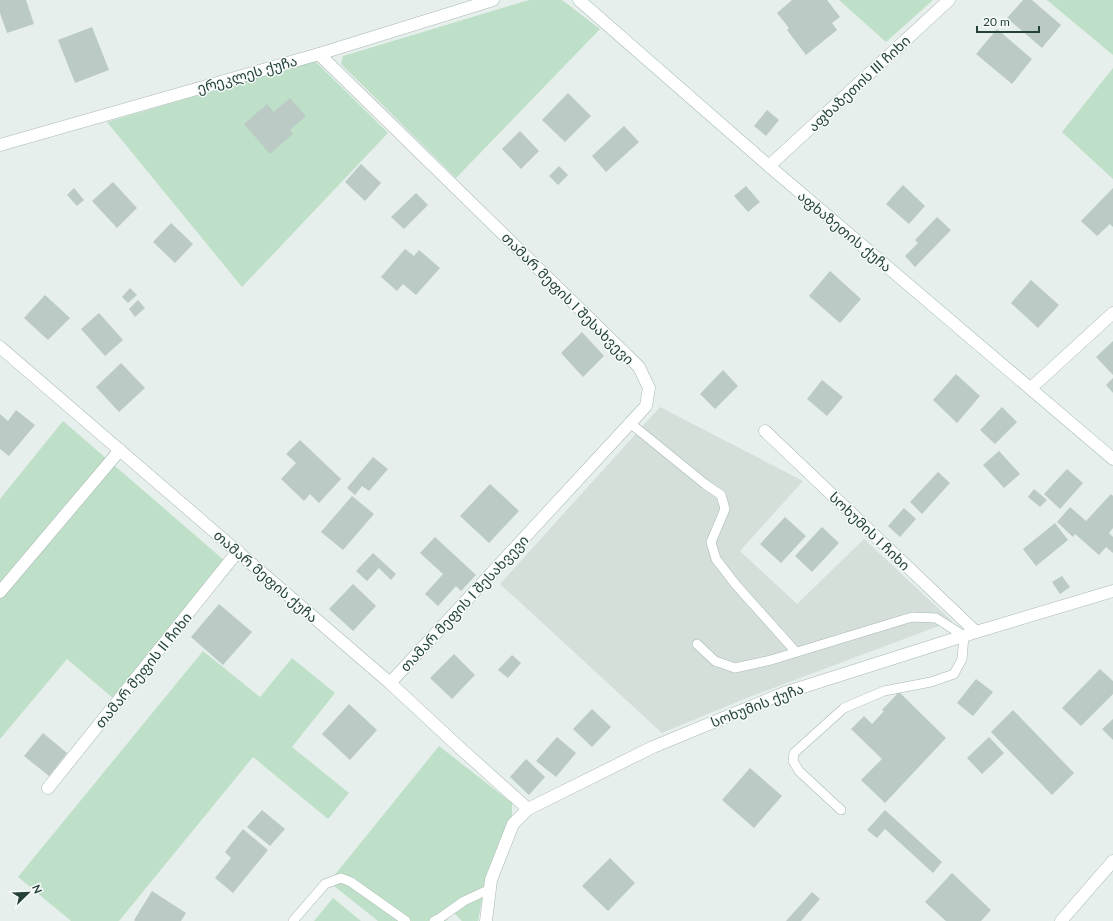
<svg xmlns="http://www.w3.org/2000/svg" width="1113" height="921" font-family="Lato,'Noto Sans Georgian',sans-serif">
<style>
.built{fill:#d4dfda}
.green{fill:#bfe0c8}
.building{fill:#bbcac4}
.lines{fill:none;stroke-linecap:round;stroke-linejoin:round}
.lane-casing{stroke:#a8b8b2;stroke-width:10}
.street-casing{stroke:#a8b8b2;stroke-width:13}
.secondary-casing{stroke:#a4bbb3;stroke-width:13}
.lane{stroke:#fff;stroke-width:9}
.street{stroke:#fff;stroke-width:12}
.secondary{stroke:#fff;stroke-width:12}
.labels{text-anchor:middle;dominant-baseline:central;stroke-width:3;stroke-linejoin:round;paint-order:stroke}
.street-label{font-size:14px;fill:#24423a;stroke:#f7fbf9}
</style>
<rect width="100%" height="100%" fill="#e6efeb"/>
<path class="built" d="M660,407l143,74 -63,70 57,53 67,-65 88,82 -203,76 -87,36 -162,-149z"/>
<g class="green">
<path d="M529,0h33l38,29 -144,149 -115,-114 2,-8z"/>
<path d="M839,0h94l-47,42z"/>
<path d="M1047,0h66v55z"/>
<path d="M315,61l73,72 -146,154 -135,-165z"/>
<path d="M1113,68v111l-51,-47z"/>
<path d="M63,421l170,147 -113,136 -53,-45 -67,80v-240z"/>
<path d="M203,651l57,46 32,-39 43,35 -43,54 57,46 -21,26 -75,-62 -134,164h-48l-53,-44z"/>
<path d="M439,746l73,57v17l-25,52 -9,49h-16l-9,-9 -7,9h-68l-49,-39z"/>
<path d="M333,898l28,23h-47z"/>
</g>
<g class="building">
<path d="M0,0h26l8,24 -27,9 -7,-20z"/>
<path d="M792,0h35l13,17 -8,6 5,7 -31,25 -19,-25 2,-2 -12,-15z"/>
<path d="M1023,0h9l29,25 -19,23 -35,-30z"/>
<path d="M92,27l17,43 -34,13 -17,-43z"/>
<path d="M997,29l35,30 -20,25 -36,-30z"/>
<path d="M568,93l23,23 -26,26 -23,-22z"/>
<path d="M290,98l16,18 -16,14 3,4 -23,20 -26,-30 23,-20 7,8z"/>
<path d="M767,110l12,10 -13,16 -12,-10z"/>
<path d="M624,126l15,16 -33,30 -14,-16z"/>
<path d="M520,131l19,20 -18,18 -19,-20z"/>
<path d="M361,164l20,19 -16,18 -20,-19z"/>
<path d="M559,166l9,9 -10,10 -9,-9z"/>
<path d="M113,182l24,26 -20,20 -25,-27z"/>
<path d="M903,185l22,21 -16,18 -23,-20z"/>
<path d="M746,186l14,16 -12,10 -14,-16z"/>
<path d="M74,188l10,12 -7,6 -10,-11z"/>
<path d="M1113,188v39l-3,-3 -13,12 -16,-15z"/>
<path d="M416,193l12,12 -24,24 -13,-12z"/>
<path d="M937,217l14,13 -36,37 -10,-11 13,-13 -3,-3z"/>
<path d="M171,223l22,21 -18,19 -22,-21z"/>
<path d="M405,249l9,7 5,-6 21,18 -24,27 -13,-11 -6,7 -16,-14z"/>
<path d="M830,271l31,28 -21,24 -31,-27z"/>
<path d="M1031,280l28,25 -21,23 -27,-25z"/>
<path d="M130,288l7,7 -9,8 -6,-6z"/>
<path d="M45,295l25,23 -22,22 -24,-22z"/>
<path d="M138,300l7,8 -10,9 -6,-8z"/>
<path d="M99,313l24,27 -18,16 -24,-27z"/>
<path d="M582,332l22,24 -21,21 -22,-24z"/>
<path d="M1113,341v34l-17,-18z"/>
<path d="M121,363l24,25 -26,24 -23,-25z"/>
<path d="M723,370l15,16 -23,23 -15,-15z"/>
<path d="M956,374l24,22 -23,27 -24,-23z"/>
<path d="M1113,378v15l-7,-8z"/>
<path d="M822,380l21,17 -16,19 -20,-17z"/>
<path d="M1002,407l15,15 -22,22 -15,-14z"/>
<path d="M16,410l19,15 -26,31 -9,-7v-35l8,7z"/>
<path d="M300,440l41,39 -22,24 -9,-9 -6,7 -23,-22 15,-16 -10,-9z"/>
<path d="M999,451l21,23 -16,14 -21,-23z"/>
<path d="M373,457l15,12 -19,22 -7,-5 -7,9 -8,-7z"/>
<path d="M1067,469l16,14 -23,26 -16,-15z"/>
<path d="M938,472l12,11 -28,31 -12,-12z"/>
<path d="M490,484l29,27 -30,32 -29,-27z"/>
<path d="M1034,489l13,11 -7,7 -12,-10z"/>
<path d="M1111,494l2,2v32l-4,5 4,4v16l-7,-6 -7,8 -24,-21 -2,3 -16,-15 13,-15 16,14z"/>
<path d="M352,496l22,18 -31,36 -22,-18z"/>
<path d="M904,508l12,11 -16,18 -12,-11z"/>
<path d="M785,517l21,19 -25,27 -21,-19z"/>
<path d="M1055,523l13,17 -32,26 -13,-17z"/>
<path d="M822,527l17,16 -27,29 -17,-16z"/>
<path d="M435,537l41,38 -15,16 -5,-5 -18,20 -13,-12 18,-20 -23,-21z"/>
<path d="M373,553l23,21 -5,6 -12,-12 -12,13 -11,-10z"/>
<path d="M1062,576l8,11 -10,7 -8,-12z"/>
<path d="M353,584l23,22 -23,25 -24,-22z"/>
<path d="M219,604l33,28 -29,33 -32,-28z"/>
<path d="M454,654l21,21 -23,24 -22,-21z"/>
<path d="M512,655l9,8 -13,15 -10,-8z"/>
<path d="M1100,669l13,12v13l-32,32 -19,-18z"/>
<path d="M976,679l17,13 -20,24 -16,-13z"/>
<path d="M899,692l47,46 -61,65 -24,-23 21,-21 -31,-30 13,-13 8,8 12,-13 -2,-1z"/>
<path d="M349,704l28,26 -27,30 -28,-26z"/>
<path d="M592,709l19,18 -19,20 -19,-18z"/>
<path d="M1013,710l61,63 -22,22 -61,-63z"/>
<path d="M1113,719v21l-11,-11z"/>
<path d="M43,733l24,20 -18,23 -25,-20z"/>
<path d="M557,737l19,16 -20,24 -20,-16z"/>
<path d="M989,737l15,16 -22,21 -15,-16z"/>
<path d="M526,759l19,18 -16,18 -19,-18z"/>
<path d="M750,768l32,28 -28,32 -32,-28z"/>
<path d="M262,810l23,19 -15,17 -23,-19z"/>
<path d="M885,810l57,52 -9,11 -48,-44 -8,9 -10,-8z"/>
<path d="M243,829l25,21 -35,43 -18,-15 16,-20 -6,-6z"/>
<path d="M610,858l25,25 -27,28 -26,-25z"/>
<path d="M952,873l39,37 -10,11h-35l-21,-19z"/>
<path d="M152,891l34,22 -5,8h-46l-1,-1z"/>
<path d="M812,892l8,7 -19,22h-15z"/>
</g>
<g class="lines">
<defs>
<g id="lane">
<path d="M630,423l75,61 16,11 4,14 -14,33 5,17 20,26 60,67"/>
<path d="M697,644l18,17 20,7 36,-8 141,-43 24,1 28,18 -2,23 -8,15 -23,8 -47,9 -40,17 -50,45 -1,8 6,10 42,39"/>
<path d="M293,921l32,-37 16,-6 10,4 55,39"/>
<path d="M434,921l6,-3 24,-17 26,-12"/>
</g>
<g id="street">
<path d="M319,54l320,313 10,21 -3,18 -256,277"/>
<path d="M0,145l319,-91 174,-54"/>
<path d="M769,166l180,-166"/>
<path d="M0,347l390,336 70,65 68,61"/>
<path d="M1031,388l82,-75"/>
<path d="M765,431l211,201"/>
<path d="M0,592l120,-142"/>
<path d="M48,788l190,-237"/>
<path d="M486,921l5,-41 22,-56 15,-15 125,-62 131,-54 192,-61 137,-41"/>
<path d="M1061,921l52,-60"/>
</g>
<path id="secondary" d="M579,0l190,166 344,293"/>
</defs>
<use href="#lane" class="lane-casing"/>
<use href="#street" class="street-casing"/>
<use href="#secondary" class="secondary-casing"/>
<use href="#lane" class="lane"/>
<use href="#street" class="street"/>
<use href="#secondary" class="secondary"/>
</g>
<g class="labels">
<g class="street-label">
<text transform="translate(247 74) rotate(-16)">ერეკლეს ქუჩა</text>
<text transform="translate(859 83) rotate(-43)">აფხაზეთის III ჩიხი</text>
<text transform="translate(845 231) rotate(40)">აფხაზეთის ქუჩა</text>
<text transform="translate(568 298) rotate(45)">თამარ მეფის I შესახვევი</text>
<text transform="translate(870 531) rotate(44)">სოხუმის I ჩიხი</text>
<text transform="translate(266 576) rotate(41)">თამარ მეფის ქუჩა</text>
<text transform="translate(464 603) rotate(-47)">თამარ მეფის I შესახვევი</text>
<text transform="translate(143 670) rotate(-51)">თამარ მეფის II ჩიხი</text>
<text transform="translate(757 705) rotate(-21)">სოხუმის ქუჩა</text>
</g>
</g>
<g transform="translate(28 893) rotate(67)" stroke="#f7fbf9" stroke-width="3" paint-order="stroke">
<path d="M0-3L7 15L0 10L-7 15Z" fill="#24423a"/>
<text y="-6" font-size="11" font-weight="bold" text-anchor="middle" fill="#24423a">N</text>
</g>
<path d="M977 26v6h62v-6" fill="none" stroke="#24423a" stroke-width="2"/>
<text x="983" y="26" font-size="12" fill="#24423a" stroke="#f7fbf9" stroke-width="3" paint-order="stroke">20 m</text>
</svg>
